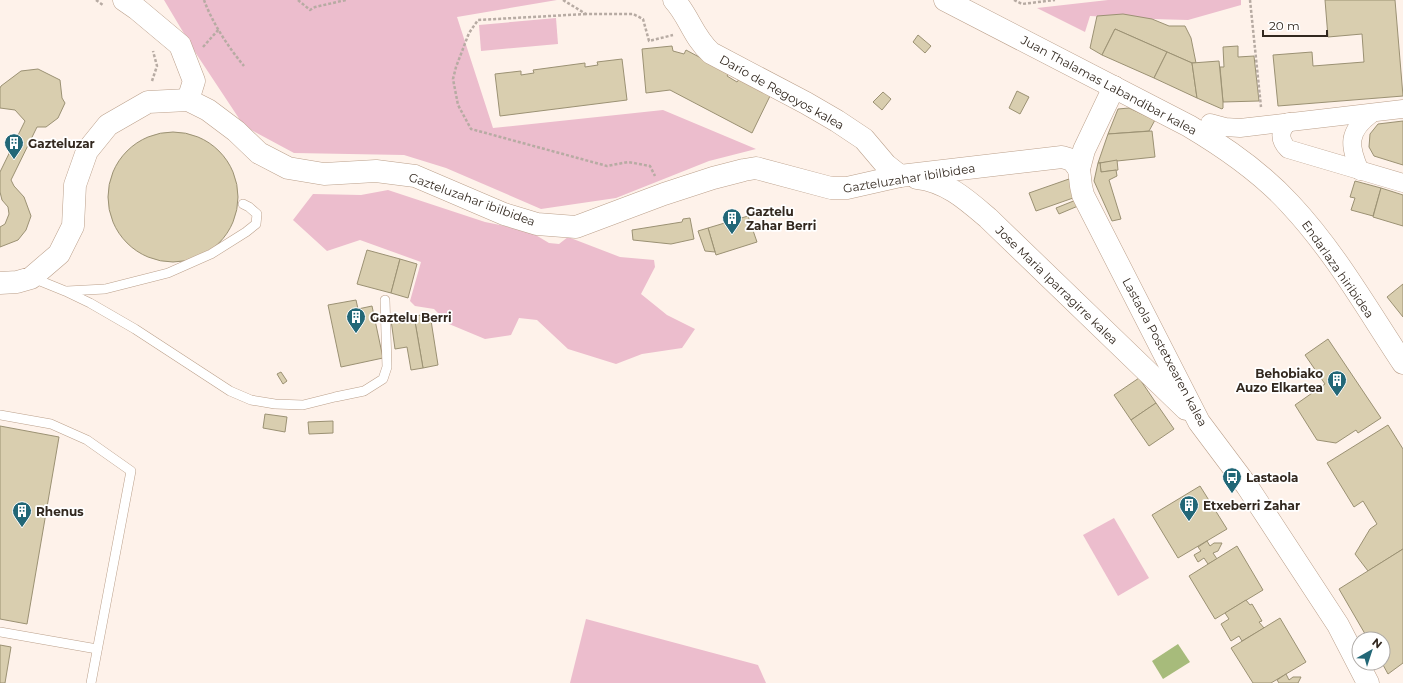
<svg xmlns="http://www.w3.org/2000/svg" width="1403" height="683" font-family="Montserrat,sans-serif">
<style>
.green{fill:#ecbdcd}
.water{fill:#a7bb7b}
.building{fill:#d9ceaf;stroke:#9b9173}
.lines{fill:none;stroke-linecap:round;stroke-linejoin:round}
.lane-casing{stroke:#bba08b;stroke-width:10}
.street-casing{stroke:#bba08b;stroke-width:19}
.secondary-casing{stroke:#bba08b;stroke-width:23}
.primary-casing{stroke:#bba08b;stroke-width:23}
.path{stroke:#b7aba3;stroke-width:2.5;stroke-dasharray:3 2;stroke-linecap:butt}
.lane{stroke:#fff;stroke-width:9}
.street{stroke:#fff;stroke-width:18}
.secondary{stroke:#fff;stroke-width:22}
.primary{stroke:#fff;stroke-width:22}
.labels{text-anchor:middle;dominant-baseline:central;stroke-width:3.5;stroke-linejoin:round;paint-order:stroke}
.street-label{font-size:12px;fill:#32281f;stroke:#fff}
.poi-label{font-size:12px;font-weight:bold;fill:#32281f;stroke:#fff;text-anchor:start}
</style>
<rect width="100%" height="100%" fill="#fef2ea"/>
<g class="green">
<path d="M164,0h393l-100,17 36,111 170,-18 93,39 -47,12 -93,37 -75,11 -95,-41 -42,-13 -110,-2 -50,-27 -49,-74z"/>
<path d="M1108,0h133v5l-53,15 -36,-1 -62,-3 -5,16 -48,-24z"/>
<path d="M556,18l2,26 -77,7 -2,-26z"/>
<path d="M388,190l97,32 44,9 20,12 10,1 9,-7 52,20 34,3 1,7 -14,27 26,21 28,14 -13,19 -40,6 -26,10 -48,-15 -31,-29 -18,-2 -8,17 -26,4 -36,-15 -15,-15 -19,-3 -5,-5 11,-39 -61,-22 -33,11 -34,-31 20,-26 48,1z"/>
<path d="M1114,518l35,60 -31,18 -35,-61z"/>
<path d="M586,619l172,46 8,18h-196z"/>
</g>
<path class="water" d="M1178,644l12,18 -27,17 -11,-18z"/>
<g class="building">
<path d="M1325,0h70l8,96 -125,10 -5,-51 39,-3 1,14 51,-4 -2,-28 -34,3z"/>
<path d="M1123,14l29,5 17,7h16l6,12 5,25h-4l-77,-34 -13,26 -12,-7 7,-32z"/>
<path d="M1115,29l52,23 -13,26 -52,-23z"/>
<path d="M918,35l13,11 -6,7 -12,-11z"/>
<path d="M672,46l1,5 11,3 2,-4 43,23 -2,3 10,6 3,-4 30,18 -18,37 -82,-43 -24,3 -4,-44z"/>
<path d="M1238,46v11l16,-1 5,45 -36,1 -3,-35h4l-1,-20z"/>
<path d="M1167,52l25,11 5,35 -43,-20z"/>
<path d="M622,59l5,41 -127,16 -5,-42 26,-3v4l13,-2 -1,-3 52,-7v4l13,-2 -1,-3z"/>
<path d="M1219,61l4,41v6l-1,1 -25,-11 -5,-35z"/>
<path d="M38,69l22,11 2,18 3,5 -7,15 -12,9h-9l-26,53 3,6 10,11 7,19 -5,14 -8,10 -18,7v-20l5,-3 4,-10 -1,-7 -6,-7 -2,-8v-20l25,-51 -10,-11 -15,-2v-20l1,-2 20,-15z"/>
<path d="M1017,91l12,6 -9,17 -11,-6z"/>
<path d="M883,92l8,7 -9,11 -9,-8z"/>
<path d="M1129,108l26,12 -6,11 -41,3 10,-25z"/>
<path d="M1403,121v44l-29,-9 -5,-9 1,-13 8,-10z"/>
<path d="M1152,131l3,26 -57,6 10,-29z"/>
<circle cx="173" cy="197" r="65"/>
<path d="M1117,160l1,10 -17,2 -1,-9z"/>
<path d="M1098,163h2l1,9 15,-2 1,6 -8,4 12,39 -9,2 -18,-40z"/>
<path d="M1069,179l7,18 -40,14 -7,-18z"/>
<path d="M1355,181l26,7 -8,28 -22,-6 4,-12 -5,-1z"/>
<path d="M1381,188l22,7v31l-30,-9z"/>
<path d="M1076,200l2,6 -19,8 -3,-6z"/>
<path d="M748,216l9,26 -41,13 -8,-27z"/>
<path d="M690,218l4,21 -23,5 -38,-4 -1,-10 50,-8 1,-3z"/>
<path d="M708,228l7,24 -10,-1 -7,-20z"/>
<path d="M367,250l33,9 -9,34 -34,-9z"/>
<path d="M400,259l17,5 -9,34 -17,-5z"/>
<path d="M1403,284v33l-16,-20z"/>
<path d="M356,300l2,9 14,-3 11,52 -42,9 -13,-62z"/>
<path d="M430,314l8,51 -15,3 -9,-52z"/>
<path d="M414,316l9,52 -12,2 -4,-23 -12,2 -4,-29z"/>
<path d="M1328,339l53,79 -23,15 -2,-3 -20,13 -19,-3 -22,-35 30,-21 -20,-29z"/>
<path d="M281,372l6,9 -4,3 -6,-10z"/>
<path d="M1139,378l17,25 -25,17 -17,-25z"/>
<path d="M1156,403l18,26 -25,17 -18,-26z"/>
<path d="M265,414l22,3 -2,15 -22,-4z"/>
<path d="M333,421v12l-24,1 -1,-12z"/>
<path d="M1388,425l15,24v100l-35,22 -13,-17 15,-25 7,-5 -14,-23 -9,6 -27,-44z"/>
<path d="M0,426l59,11 -32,187 -27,-5z"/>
<path d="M1200,486l27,43 -49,29 -26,-43z"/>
<path d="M1207,541l3,5 4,-3h8l-4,8 -5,2 4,6 -9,5 -4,-6 -6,4 -4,-7 7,-4 -3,-4z"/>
<path d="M1237,546l26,44 -48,29 -26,-43z"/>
<path d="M1403,549v114l-15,11 -6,-11 1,-24h-15l-29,-50z"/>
<path d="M1246,600l4,5 2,-1 10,17 -3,1 5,6 -22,13 -3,-5 -8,5 -10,-17 8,-5 -4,-6z"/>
<path d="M1280,618l26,44 -35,21h-18l-22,-35z"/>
<path d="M0,645l11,2 -6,36h-5z"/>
<path d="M1286,674l3,6 4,-3h8l-3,6h-19l-2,-3z"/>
</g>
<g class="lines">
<defs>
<g id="lane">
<path d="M33,278l32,13 25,12 45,26 95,62 21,9 24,4 28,1 32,-8 29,-6 19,-12 4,-12 -2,-67"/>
<path d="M67,291l38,-2 63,-16 43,-19 35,-22 10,-8 1,-10 -8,-7 -6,-3"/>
<path d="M0,415l51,9 36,16 44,31 -40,212"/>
<path d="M0,632l97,17"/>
</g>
<g id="street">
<path d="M1289,122c-10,8 -10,18 -1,27l115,34"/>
<path d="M1210,123l15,4 15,1 163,-19"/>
<path d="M1360,171c-11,-25 -13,-39 11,-57"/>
</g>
<g id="secondary">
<path d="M124,0l13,9 43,36 14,36 -6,19"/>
<path d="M674,0c15,16 19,37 37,53l95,50 31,18 27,18 22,26 14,11"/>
<path d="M1114,87l-30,63 -5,19 2,17 2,9 116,227 48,64 91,139 30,58"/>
<path d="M917,178c29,3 50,22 71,40l198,191"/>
<path d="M0,283l17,-1 14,-4 28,-24 14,-28 2,-41 12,-34 21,-26 40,-23 40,-2 20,10 28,21 23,22 29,15 36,6 52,-3 39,5 89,38 33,10 39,3 88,-33 49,-16 31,-8 12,-2 75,20h16l53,-12 162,-19 10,3 7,9"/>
</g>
<path id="primary" d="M945,0l244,126c37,22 72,46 101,78 45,48 77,105 113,159"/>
</defs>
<use href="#lane" class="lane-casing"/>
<use href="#street" class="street-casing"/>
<use href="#secondary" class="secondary-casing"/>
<use href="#primary" class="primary-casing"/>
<g class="path">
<path d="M96,0l7,5"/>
<path d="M204,0c8,22 24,47 40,66"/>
<path d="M298,0l12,10 5,-3 31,-7"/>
<path d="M563,0l23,14h47l10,5 6,22 24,-6"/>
<path d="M1014,0l8,4 33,-4"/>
<path d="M1250,0l11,107"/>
<path d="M586,14l-108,6 -9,13 -13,34 -3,12 5,26 13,24 136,37 21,-4 22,4 5,10"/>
<path d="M203,47l16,-18"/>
<path d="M152,81l5,-15 -4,-15"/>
</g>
<use href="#lane" class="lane"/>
<use href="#street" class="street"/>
<use href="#secondary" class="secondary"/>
<use href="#primary" class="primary"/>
</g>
<defs>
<symbol id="building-pin" viewBox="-11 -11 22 30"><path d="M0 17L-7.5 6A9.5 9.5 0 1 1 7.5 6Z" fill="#226777" stroke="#fff"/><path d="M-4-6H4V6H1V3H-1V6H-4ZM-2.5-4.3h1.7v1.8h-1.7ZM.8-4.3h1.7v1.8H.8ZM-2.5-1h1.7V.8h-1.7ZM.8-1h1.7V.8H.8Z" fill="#fff"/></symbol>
<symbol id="bus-pin" viewBox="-11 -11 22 30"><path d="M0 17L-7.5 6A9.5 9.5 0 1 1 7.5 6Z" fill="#226777" stroke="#fff"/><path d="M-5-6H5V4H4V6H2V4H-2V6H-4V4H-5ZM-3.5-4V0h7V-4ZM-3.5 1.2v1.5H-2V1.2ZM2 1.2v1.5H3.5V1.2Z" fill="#fff"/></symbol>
</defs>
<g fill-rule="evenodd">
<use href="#building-pin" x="3" y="132" width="22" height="30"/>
<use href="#building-pin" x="721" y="207" width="22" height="30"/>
<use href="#building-pin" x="345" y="306" width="22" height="30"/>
<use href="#building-pin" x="1326" y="369" width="22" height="30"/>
<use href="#bus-pin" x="1221" y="466" width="22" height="30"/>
<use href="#building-pin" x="1178" y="494" width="22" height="30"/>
<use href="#building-pin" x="11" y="500" width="22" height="30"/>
</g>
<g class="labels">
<g class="street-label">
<text transform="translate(1109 85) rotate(28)">Juan Thalamas Labandibar kalea</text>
<text transform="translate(782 92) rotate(29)">Darío de Regoyos kalea</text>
<text transform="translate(909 178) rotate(-9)">Gazteluzahar ibilbidea</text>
<text transform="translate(472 199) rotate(20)">Gazteluzahar ibilbidea</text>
<text transform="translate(1338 269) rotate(55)">Endarlaza hiribidea</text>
<text transform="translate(1057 285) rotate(44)">Jose Maria Iparragirre kalea</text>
<text transform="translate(1165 352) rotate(62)">Lastaola Postetxearen kalea</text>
</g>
<g class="poi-label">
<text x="28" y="143">Gazteluzar</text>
<text x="746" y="211">Gaztelu<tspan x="746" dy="14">Zahar Berri</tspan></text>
<text x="370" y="317">Gaztelu Berri</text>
<text x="1323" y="373" text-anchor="end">Behobiako<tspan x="1323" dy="14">Auzo Elkartea</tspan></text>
<text x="1246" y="477">Lastaola</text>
<text x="1203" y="505">Etxeberri Zahar</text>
<text x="36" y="511">Rhenus</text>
</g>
</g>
<g transform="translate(1371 651) rotate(39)"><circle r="19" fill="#ffffff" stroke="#ada9a5"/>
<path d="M0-3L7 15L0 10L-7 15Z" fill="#226777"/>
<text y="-6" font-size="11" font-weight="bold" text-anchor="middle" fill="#32281f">N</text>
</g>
<path d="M1263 30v6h64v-6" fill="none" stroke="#32281f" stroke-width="2"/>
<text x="1269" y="30" font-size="12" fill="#32281f" stroke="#ffffff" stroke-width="3" paint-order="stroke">20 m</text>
</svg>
